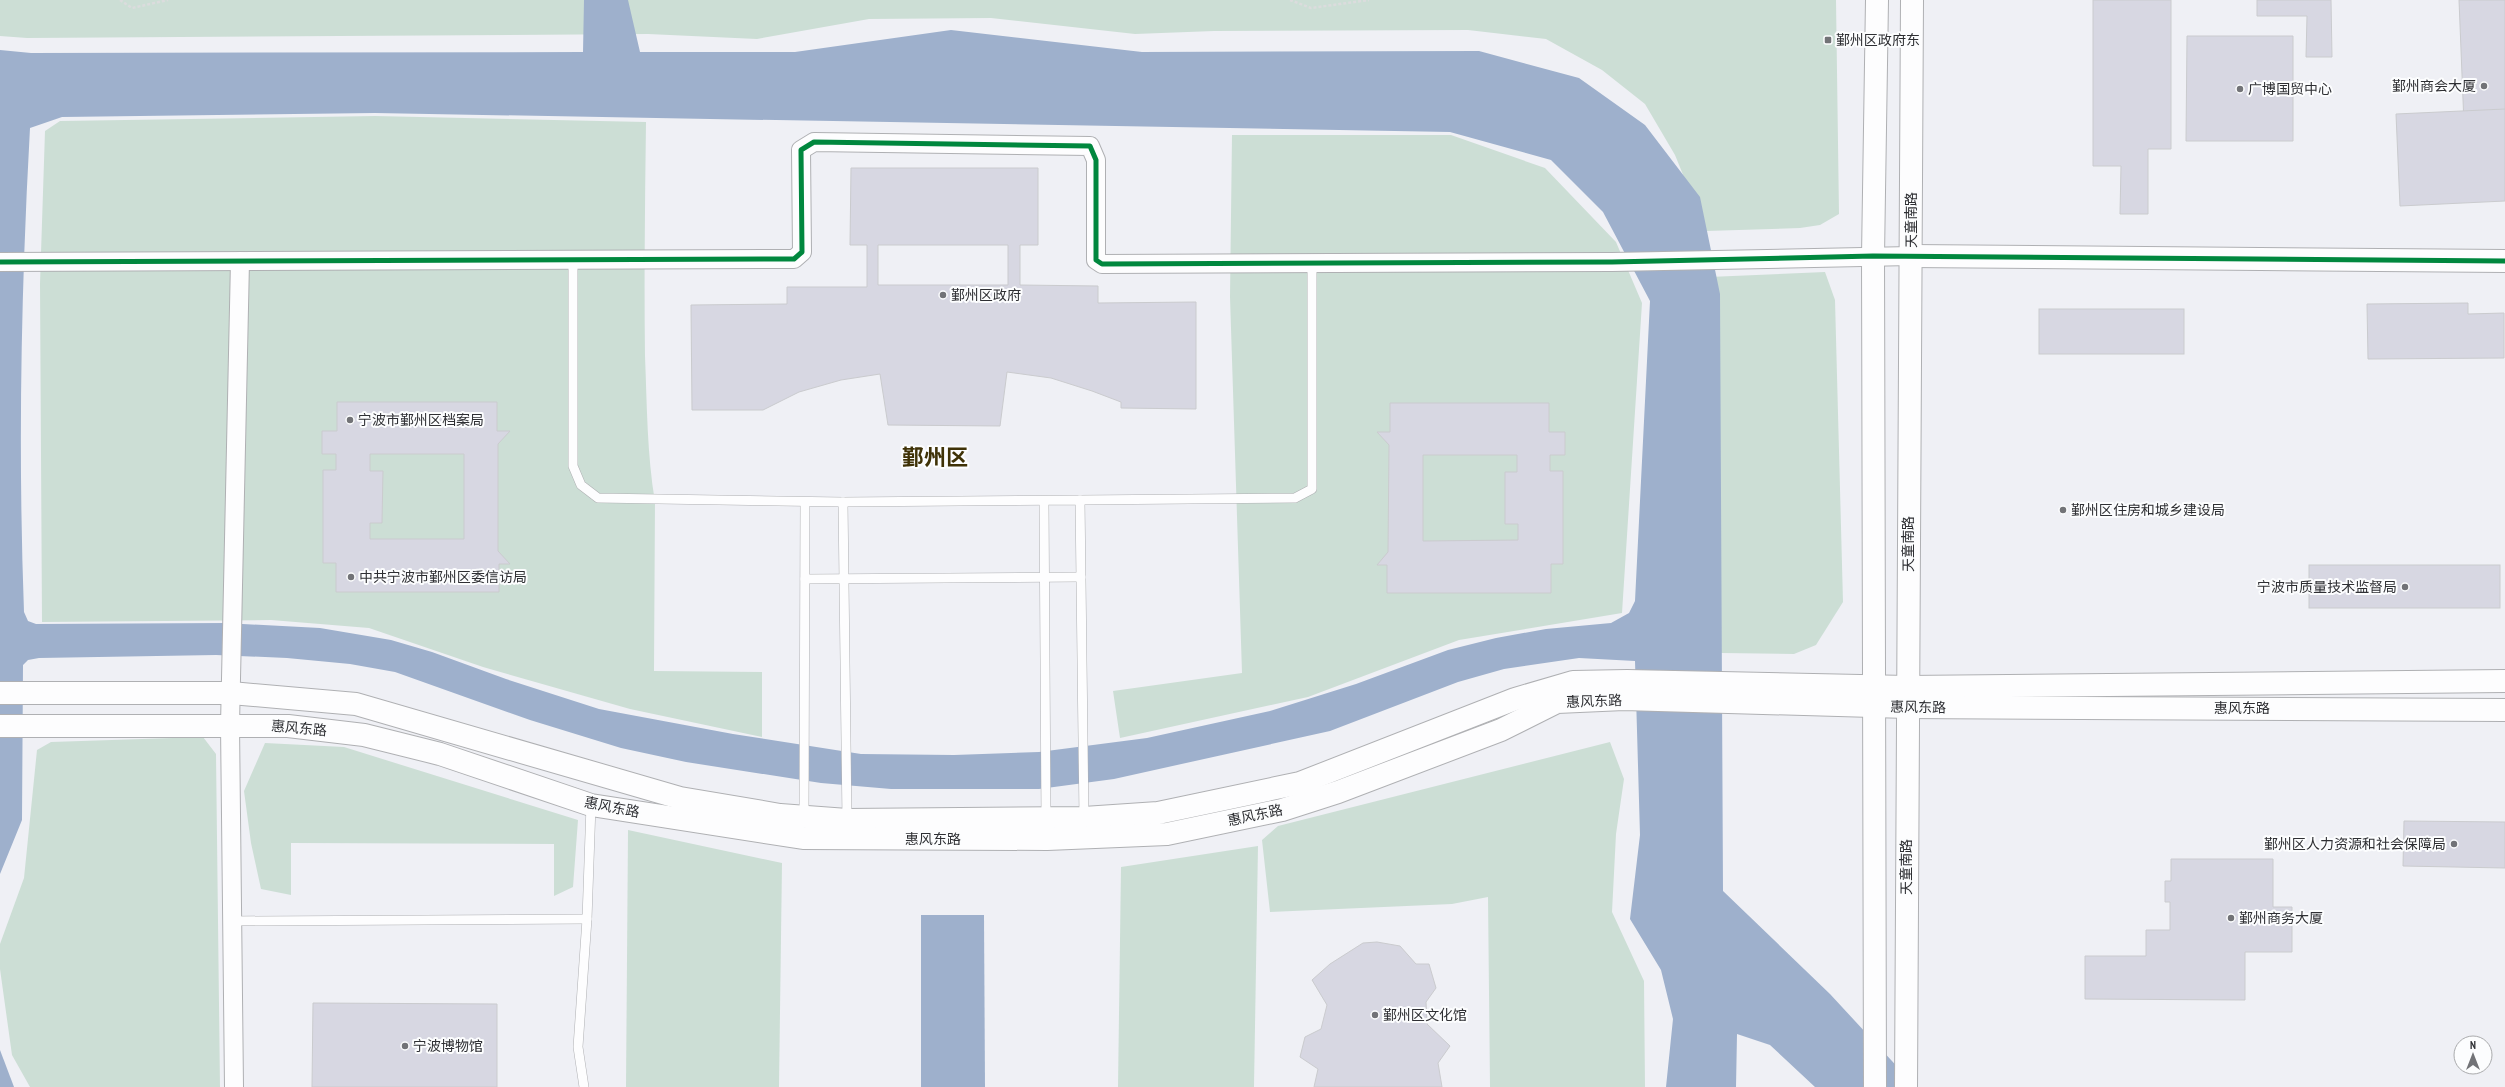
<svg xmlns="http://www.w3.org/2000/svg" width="2505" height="1087" font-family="'PT Sans Narrow','Noto Sans SC',sans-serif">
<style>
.green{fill:#ccded5}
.water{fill:#9eb0cc;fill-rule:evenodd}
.building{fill:#d7d7e2;stroke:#cacbce;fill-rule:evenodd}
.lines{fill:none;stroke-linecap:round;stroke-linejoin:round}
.lane-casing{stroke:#afb0b3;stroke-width:10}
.street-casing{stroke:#afb0b3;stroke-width:20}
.secondary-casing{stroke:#afb0b3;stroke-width:24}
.primary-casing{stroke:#afb0b3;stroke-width:24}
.path{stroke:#dbdcdd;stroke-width:2.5;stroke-dasharray:3 2;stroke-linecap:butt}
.lane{stroke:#fdfdfe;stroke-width:9}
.street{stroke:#fdfdfe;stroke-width:18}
.secondary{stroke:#fdfdfe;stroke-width:22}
.primary{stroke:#fdfdfe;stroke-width:22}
.cycleway-casing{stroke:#fcfdfe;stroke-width:8}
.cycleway{stroke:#00873e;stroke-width:5}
.poi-dot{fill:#727377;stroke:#fcfdfe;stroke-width:1.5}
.labels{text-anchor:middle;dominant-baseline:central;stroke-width:4;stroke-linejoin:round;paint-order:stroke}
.poi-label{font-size:14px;fill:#2e2f33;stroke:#fcfdfe;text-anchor:start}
.street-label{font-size:14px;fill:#2e2f33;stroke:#fcfdfe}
.town-label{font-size:22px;font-weight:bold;fill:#3f3207;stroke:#fcfdfe}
</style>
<rect width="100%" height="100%" fill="#eff0f5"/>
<g class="green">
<path d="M0,0h1836l3,214 -19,11 -20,3 -94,3 -31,-76 -30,-51 -43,-34 -56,-31 -78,-9 -254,1 -79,3 -144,-16 -122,1 -112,20 -109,-5 -621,4 -27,-2z"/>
<path d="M375,116l271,6c-1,78 -2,156 -1,234 2,49 2,98 10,146l-1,169 108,1v65l-132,-28 -147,-42 -114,-39 -98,-8 -229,2 -2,-338 5,-153 15,-10z"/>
<path d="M1232,135h219l94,33 71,74 26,61 -20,310 -163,27 -151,57 -188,41 -7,-47 129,-18 -12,-376z"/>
<path d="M1825,272l10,28 8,302 -27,43 -22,9 -73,-1 -12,-376z"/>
<path d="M203,737l13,17 4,333h-190l-18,-32 -12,-86v-25l24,-66 13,-128 14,-8z"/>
<path d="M1610,742l14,37 -8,55 -4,78 32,69 1,106h-155l-2,-190 -36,7 -182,8 -8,-72 16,-14z"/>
<path d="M265,743l79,4 234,73 -5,67 -19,9v-52l-263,-1v52l-30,-6 -10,-46 -7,-52z"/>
<path d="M628,830l154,33 -3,224h-153z"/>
<path d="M1258,846l-4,241h-136l3,-220z"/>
</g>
<g class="water">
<path d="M584,0h44l12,52h155l156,-22 191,22 337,-1 100,27 66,47 55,72 20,97 3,597 107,103 86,93h-101l-45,-42 -33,-11 -1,53h-70l7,-68 -12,-49 -31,-51 10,-84 -5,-174 -56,-3 -75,11 -46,13 -128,49 -216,48 -75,10h-148l-70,-6 -135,-21 -65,-14 -91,-28 -135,-48 -45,-8 -63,-6 -71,-3 -177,3 -11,2 -5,5 -1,155 -22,54v-824l31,3 552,-1zM375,113l1075,19 101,28 52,52 47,89 -15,300 -6,12 -18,10 -65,6 -50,9 -48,12 -92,34 -86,27 -123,27 -108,14 -85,3 -93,-1 -128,-20 -134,-25 -93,-30 -74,-27 -41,-12 -71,-12 -95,-5 -189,1 -8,-3 -4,-9c-6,-161 -3,-323 6,-484l32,-11z"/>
<path d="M921,915h63l1,172h-64z"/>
<path d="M0,1050l14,37h-14z"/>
</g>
<g class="building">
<path d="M2093,0h78v149h-23v65h-28l1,-48h-28z"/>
<path d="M2257,0h74l1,57h-26l1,-41h-50z"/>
<path d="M2459,0h46v172l-39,2z"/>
<path d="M2187,36h106v105h-107z"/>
<path d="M2505,109v92l-105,5 -4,-92z"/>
<path d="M851,168h187v77h-18v40l78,1v17l98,-1v107l-75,-1v-6l-29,-11 -41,-13 -44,-6 -7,54 -112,-1 -8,-51 -39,6 -42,12 -36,18h-71l-1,-105 96,-1v-17h80v-42h-17zM878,245h130v40h-130z"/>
<path d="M2468,303v11l36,-1v45l-136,1 -1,-55z"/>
<rect x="2039" y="309" width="145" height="45"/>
<path d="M337,402h160v29h13l-12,13v107l12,13h-11v28h-163v-29h-13v-93h13v-16h-14v-23h15zM370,454h94v85h-94v-16h12l1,-52h-13z"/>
<path d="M1390,403h159v29h16v23h-15v16h13v93h-12v29h-164v-28h-10l11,-13 1,-107 -12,-13h13zM1423,455h94v17h-12v52h13v16l-95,1z"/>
<rect x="2309" y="565" width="191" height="43"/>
<path d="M2404,821l101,1v46l-102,-2z"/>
<path d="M2171,859h102v48h19v45h-47v48l-160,-1v-43h61v-26h24v-28h-5v-21h6z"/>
<path d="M1377,942l23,4 16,18h13l7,24 -10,14 1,22 23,22 -12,17 4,24h-128l4,-18 -18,-12 5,-20 16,-8 6,-24 -15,-25 18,-16 33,-21z"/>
<path d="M313,1003l184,1v83h-185z"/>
</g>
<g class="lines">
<defs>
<g id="lane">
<path d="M573,260v206l8,19 17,13 245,4 237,-2 4,319"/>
<path d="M1080,500l215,-2 17,-9v-226"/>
<path d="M1044,501l2,317"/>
<path d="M843,502l4,319"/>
<path d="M805,579l276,-2"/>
<path d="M804,818l1,-316"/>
<path d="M232,921l355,-2"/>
<path d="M584,1087l-6,-40 9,-128 4,-114"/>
</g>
<g id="street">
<path d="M0,262l794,-3 8,-7 -1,-102 13,-8 276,4 6,14v100l6,4 510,-2 299,-6"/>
<path d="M234,1087l-4,-362 10,-464"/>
</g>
<g id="secondary">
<path d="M1911,256l594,5"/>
<path d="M0,693h231l125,11 324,94 100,17 67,5 237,-2 74,-5 142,-30 215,-84 58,-17 54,-1 280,6 598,-6"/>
<path d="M0,726h288l76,9 76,19 151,51 212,33 244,1 120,-5 115,-24 56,-18 163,-62 56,-28 67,-3 283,8 598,3"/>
</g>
<g id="primary">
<path d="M1875,1087l-2,-831 4,-256"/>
<path d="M1906,1087l6,-1087"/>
</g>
</defs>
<use href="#lane" class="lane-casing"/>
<use href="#street" class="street-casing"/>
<use href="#secondary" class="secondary-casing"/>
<use href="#primary" class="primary-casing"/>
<g class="path">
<path d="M120,0l12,8 36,-8"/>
<path d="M1290,0l21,8 58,-8"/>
</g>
<use href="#lane" class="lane"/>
<use href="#street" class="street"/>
<use href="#secondary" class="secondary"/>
<use href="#primary" class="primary"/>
<defs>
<path id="cycleway" d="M0,262l794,-3 8,-7 -1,-102 13,-8 276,4 6,14v100l6,4 510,-2 261,-6 632,5"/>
</defs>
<use href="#cycleway" class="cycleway-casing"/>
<use href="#cycleway" class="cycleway"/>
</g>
<g class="poi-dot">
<rect x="1824" y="36" width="8" height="8" rx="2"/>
<circle cx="2484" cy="86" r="4"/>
<circle cx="2240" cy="89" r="4"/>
<circle cx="943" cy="295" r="4"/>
<circle cx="350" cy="420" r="4"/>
<circle cx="2063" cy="510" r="4"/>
<circle cx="351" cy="577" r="4"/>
<circle cx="2405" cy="587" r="4"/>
<circle cx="2454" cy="844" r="4"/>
<circle cx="2231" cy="918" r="4"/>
<circle cx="1375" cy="1015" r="4"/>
<circle cx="405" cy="1046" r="4"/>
</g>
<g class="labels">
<g class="poi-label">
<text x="1836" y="40">鄞州区政府东</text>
<text x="2476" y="86" text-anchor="end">鄞州商会大厦</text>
<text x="2248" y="89">广博国贸中心</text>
<text x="951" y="295">鄞州区政府</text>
<text x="358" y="420">宁波市鄞州区档案局</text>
<text x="2071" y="510">鄞州区住房和城乡建设局</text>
<text x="359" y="577">中共宁波市鄞州区委信访局</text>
<text x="2397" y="587" text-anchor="end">宁波市质量技术监督局</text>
<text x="2446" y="844" text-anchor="end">鄞州区人力资源和社会保障局</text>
<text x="2239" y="918">鄞州商务大厦</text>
<text x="1383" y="1015">鄞州区文化馆</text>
<text x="413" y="1046">宁波博物馆</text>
</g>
<g class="street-label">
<text transform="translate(1911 220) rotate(-90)">天童南路</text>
<text transform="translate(1908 544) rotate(-90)">天童南路</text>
<text transform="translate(1594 701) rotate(-2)">惠风东路</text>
<text transform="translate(1918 707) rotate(1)">惠风东路</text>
<text x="2242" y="708">惠风东路</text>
<text transform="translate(299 728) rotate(5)">惠风东路</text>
<text transform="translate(612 807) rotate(11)">惠风东路</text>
<text transform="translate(1255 815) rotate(-12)">惠风东路</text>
<text x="933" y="839">惠风东路</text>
<text transform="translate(1906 867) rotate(-90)">天童南路</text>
</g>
<g class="town-label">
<text x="935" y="457">鄞州区</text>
</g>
</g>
<g transform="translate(2473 1055)"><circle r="19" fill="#fcfdfe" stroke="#aaabad"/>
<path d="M0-3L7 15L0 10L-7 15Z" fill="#727377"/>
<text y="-6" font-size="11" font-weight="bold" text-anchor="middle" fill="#2e2f33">N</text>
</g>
</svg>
